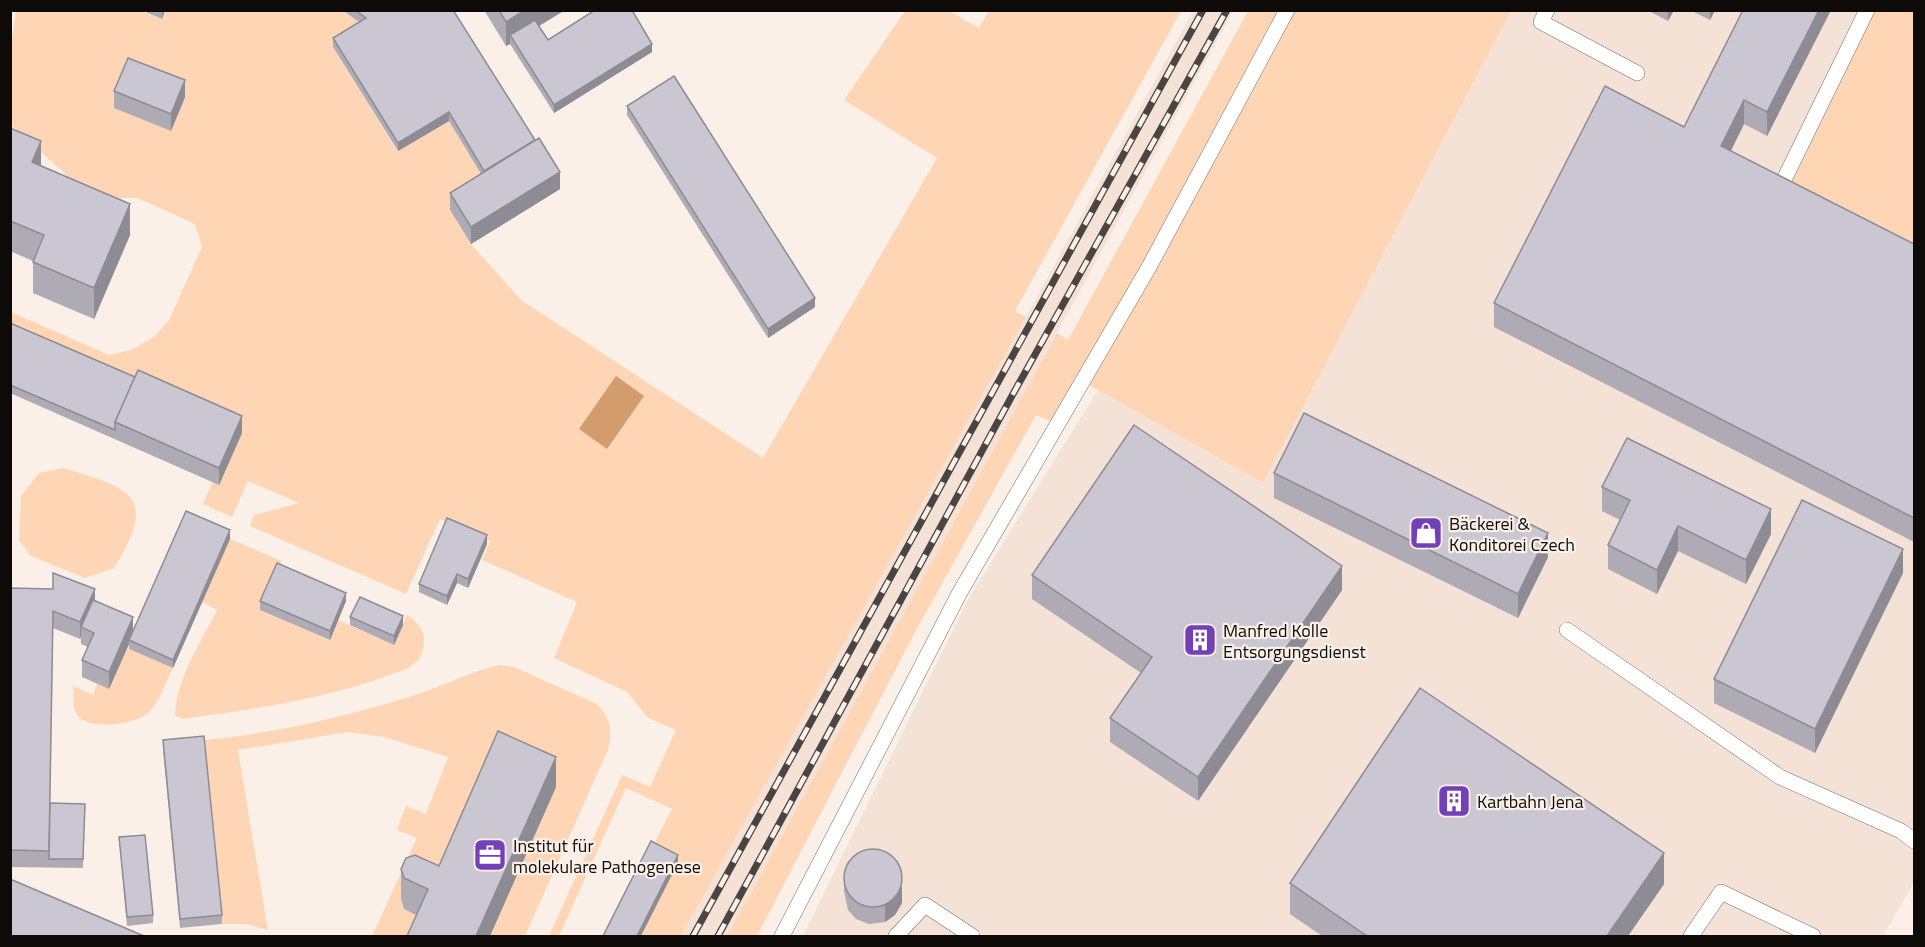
<svg xmlns="http://www.w3.org/2000/svg" width="1925" height="947" font-family="'Titillium Web',sans-serif">
<style>
.built{fill:#f3e2d5}
.green{fill:#ffd6b5}
.water{fill:#d39c6d}
.lines{fill:none;stroke-linecap:round;stroke-linejoin:round}
.lane-casing{stroke:#7a716a;stroke-width:16}
.lane{stroke:#fff;stroke-width:15}
.rail-casing{stroke:#4b4542;stroke-width:7}
.rail{stroke:#fbf0e8;stroke-width:4.5;stroke-dasharray:14;stroke-linecap:butt}
.wall{fill:#aeabb5}
.shaded-wall{fill:#8d8b93}
.building{fill:#cac7d2;stroke:#8d8b93;stroke-width:1.5}
.labels{text-anchor:middle;dominant-baseline:central;stroke-width:4.5;stroke-linejoin:round;paint-order:stroke}
.poi-label{font-size:18px;fill:#0e0a08;stroke:#fbf0e8;text-anchor:start}
</style>
<rect width="100%" height="100%" fill="#fbf0e8"/>
<g class="built">
<path d="M1193,11h40l-506,925h-46l345,-619z"/>
<path d="M1511,11h364l-85,173 124,64v634l-31,54h-1080l163,-333 132,-213 165,93z"/>
</g>
<g class="green">
<path d="M165,10l177,1 24,15 -33,21 64,104 52,-30 39,65 -38,24 21,34 50,56 242,158 174,-300 -93,-58 61,-89h44l30,17 10,-17h192l-166,300 11,6 -345,619h-40l37,-73 -27,-13 21,-41 -46,-21 -67,148h-10l73,-161 28,12 26,-57 -28,-12 -21,-26 -73,-34 23,-56 -95,-42 8,-19 -50,-22 -34,75 -156,-68 4,-11 45,-12 -51,-22 -16,36 -29,-13 10,-23 6,3 23,-51 -232,-101 1,-20 98,43 22,-5 23,-13 15,-17 33,-73 -7,-23 -57,-26h-46l-81,-73v-79l5,-35h125l21,8z"/>
<path d="M1248,11h263l-248,472 -185,-104 -25,43 -17,-7 -122,219 -157,302h-30l330,-603 11,7z"/>
<path d="M1875,11h39v237l-124,-64z"/>
<path d="M63,468c68,20 96,28 51,100l-29,10 -54,-22 -12,-16 2,-44 18,-23z"/>
<path d="M230,539l52,22 -21,49 68,30 9,-20 56,25 13,-30c9,6 18,14 17,25 0,7 -2,16 -7,21 -8,9 -22,12 -33,16 -65,23 -134,33 -202,42l-7,-4c1,-36 26,-73 42,-105l-15,-8z"/>
<path d="M127,648l46,20c-7,14 -14,35 -25,45 -13,12 -63,19 -72,0 -4,-7 -2,-19 -3,-27l20,9 4,-11 12,5z"/>
<path d="M499,665l15,2 83,37c15,16 16,28 10,48l-82,184h-35l-51,-40 -38,3 3,10 24,11 -8,16h-48l45,-98 -20,-8 9,-24 20,8 22,-57 -64,-20 -36,-5 -110,18 30,180 -22,-6h-24l-18,-184c69,-6 139,-23 205,-43 31,-9 59,-25 90,-32z"/>
</g>
<path class="water" d="M616,376l28,20 -37,53 -28,-20z"/>
<g class="lines">
<defs>
<g id="lane">
<path d="M1547,10l-6,12 96,51"/>
<path d="M1779,190l88,-180"/>
<path d="M1567,630l213,147 121,54 13,10"/>
<path d="M782,936l178,-344 189,-325 138,-257"/>
<path d="M896,936l29,-31 47,31"/>
<path d="M1691,936l30,-44 92,44"/>
</g>
</defs>
<use href="#lane" class="lane-casing"/>
<use href="#lane" class="lane"/>
<defs>
<g id="rail">
<path d="M693,936l510,-926"/>
<path d="M718,936l295,-542 214,-384"/>
</g>
</defs>
<use href="#rail" class="rail-casing"/>
<use href="#rail" class="rail"/>
</g>
<g class="wall">
<path d="M141,10h24l-3,9z"/>
<path d="M342,10h111l107,179 -89,55 -21,-34v-17l31,-19 -32,-53 -51,30 -65,-104v-9l26,-16z"/>
<path d="M484,10h81l-26,16 9,14 44,-28v-2h40l20,42 -98,61 -44,-69 -4,2z"/>
<path d="M1647,10h27l-6,11z"/>
<path d="M1690,10h25l-5,10z"/>
<path d="M1831,10l-64,126 -23,-12 -13,27 183,93v298l-420,-215v-24z"/>
<path d="M114,91l71,6 -14,34 -57,-23z"/>
<path d="M627,106l188,201 -47,31 -141,-223z"/>
<path d="M10,128l31,38 89,69 -36,84 -61,-26v-32l-23,-10z"/>
<path d="M10,323l232,110 -23,52 -209,-92z"/>
<path d="M1274,473l274,84 -30,61 -244,-120z"/>
<path d="M1602,487l169,47 -25,50 -68,-33 -21,43 -49,-25v-24l12,-25 -18,-9z"/>
<path d="M230,539l-57,129 -44,-19v-5l-20,45 -27,-12v-17l6,-13 -7,-3v-8l-1,3 -27,-11 -3,175 35,1 -2,64 -73,-1v-279l85,12 38,30z"/>
<path d="M487,544l-19,44 -11,-5 -10,22 -28,-13v-8z"/>
<path d="M1903,573l-88,180 -101,-50v-24z"/>
<path d="M1032,575l310,15 -144,211 -88,-59v-24l31,-45 -109,-74z"/>
<path d="M260,601h86l-16,39 -70,-30z"/>
<path d="M350,617l53,8 -9,20 -44,-20z"/>
<path d="M163,740l59,175v9l-42,4 -17,-179z"/>
<path d="M556,787l-66,149h-83l9,-21 -12,-6 -3,-10v-30l38,-3z"/>
<path d="M119,837l34,78v8l-26,3z"/>
<path d="M844,874l58,29 -7,12 -10,7 -16,2 -13,-5 -8,-9 -4,-19z"/>
<path d="M1290,883l374,1 -36,52h-306l-32,-22z"/>
</g>
<g class="shaded-wall">
<path d="M162,10h3l-3,9z"/>
<path d="M525,10h40l-51,31 -4,-6v9l-4,2v-24z"/>
<path d="M1669,10h5l-6,11v-9z"/>
<path d="M1711,10h4l-5,10v-8z"/>
<path d="M1819,10h12l-64,126v-24z"/>
<path d="M652,44v8l-98,61v-8z"/>
<path d="M185,80v17l-14,34v-17z"/>
<path d="M1744,100v24l-23,46v-24z"/>
<path d="M449,112v9l-51,30v-8z"/>
<path d="M41,141v31l-9,-10z"/>
<path d="M560,172v17l-89,55v-17z"/>
<path d="M130,204v31l-36,84v-31z"/>
<path d="M815,298v9l-47,31v-9z"/>
<path d="M242,416v17l-23,52v-17z"/>
<path d="M1771,509v25l-25,50v-24z"/>
<path d="M1678,526v25l-21,43v-24z"/>
<path d="M230,530v9l-57,129v-8z"/>
<path d="M1548,533v24l-30,61v-24z"/>
<path d="M487,535v9l-19,44v-9z"/>
<path d="M1903,549v24l-88,180v-24z"/>
<path d="M1342,566v24l-144,211v-24z"/>
<path d="M457,574v9l-10,22v-9z"/>
<path d="M95,589v17l-14,21v9l-1,3v-17z"/>
<path d="M346,593v8l-16,39v-9z"/>
<path d="M403,616v9l-9,20v-9z"/>
<path d="M133,617v17l-4,6v4l-20,45v-17z"/>
<path d="M556,757v30l-66,149h-14z"/>
<path d="M1664,853v31l-36,52h-21z"/>
<path d="M678,855v8l-37,73h-4z"/>
<path d="M902,886v17l-7,12 -10,7v-17z"/>
</g>
<g class="building">
<path d="M355,10h98l82,130 -51,31 -35,-59 -51,31 -65,-105 33,-20z"/>
<path d="M499,10h26l-19,12z"/>
<path d="M595,10h37l20,34 -98,61 -44,-70 25,-15 13,20z"/>
<path d="M1743,10h76l-52,102 -23,-12 -23,46 193,98v274l-420,-215 111,-217 79,41z"/>
<path d="M128,58l57,22 -14,34 -57,-23z"/>
<path d="M674,76l141,222 -47,31 -141,-223z"/>
<path d="M10,128l31,13 -9,21 98,42 -36,84 -61,-26 11,-27 -34,-14z"/>
<path d="M539,138l21,34 -89,55 -21,-34z"/>
<path d="M10,323l125,54 -20,45v8l-105,-45z"/>
<path d="M138,370l104,46 -23,52 -104,-46z"/>
<path d="M1304,413l244,120 -30,61 -244,-121z"/>
<path d="M1134,425l208,141 -144,211 -88,-59 42,-61 -120,-82z"/>
<path d="M1627,438l144,71 -25,51 -68,-34 -21,44 -49,-25 22,-45 -28,-13z"/>
<path d="M1802,500l101,49 -88,180 -101,-50z"/>
<path d="M186,511l44,19 -57,130 -44,-20z"/>
<path d="M447,518l40,17 -19,44 -11,-5 -10,22 -28,-12z"/>
<path d="M277,563l69,30 -16,38 -70,-30z"/>
<path d="M53,573l42,16 -15,33 -27,-11 -4,240 -39,-1v-262l43,1z"/>
<path d="M360,597l43,19 -9,20 -44,-19z"/>
<path d="M93,600l40,17 -24,55 -27,-12 12,-27 -13,-6z"/>
<path d="M1420,688l244,165 -57,83h-240l-77,-53z"/>
<path d="M498,731l58,26 -80,179h-69l21,-47 -24,-11 -3,-9 5,-11 9,-3 24,11z"/>
<path d="M204,736l18,179 -42,4 -17,-179z"/>
<path d="M50,803l35,1 -2,55h-34z"/>
<path d="M145,835l8,80 -26,2 -8,-80z"/>
<path d="M651,841l27,14 -41,81h-34z"/>
<circle cx="873" cy="878" r="29"/>
<path d="M10,879l134,57h-134z"/>
</g>
<defs>
<symbol id="shop-square" viewBox="-11 -11 22 22"><rect x="-9" y="-9" width="18" height="18" rx="4" fill="#7340b7" stroke="#fbf0e8"/><path d="M-5-2.5h2.3a2.7 3.5 0 0 1 5.4 0H5L5.5 6h-11ZM-1.5-2.5h3a1.5 2.3 0 0 0-3 0Z" fill="#fff"/></symbol>
<symbol id="building-square" viewBox="-11 -11 22 22"><rect x="-9" y="-9" width="18" height="18" rx="4" fill="#7340b7" stroke="#fbf0e8"/><path d="M-4-6H4V6H1V3H-1V6H-4ZM-2.5-4.3h1.7v1.8h-1.7ZM.8-4.3h1.7v1.8H.8ZM-2.5-1h1.7V.8h-1.7ZM.8-1h1.7V.8H.8Z" fill="#fff"/></symbol>
<symbol id="office-square" viewBox="-11 -11 22 22"><rect x="-9" y="-9" width="18" height="18" rx="4" fill="#7340b7" stroke="#fbf0e8"/><path d="M-6-3h4V-5.5h4V-3h4V5H-6ZM-1-4.5V-3h2v-1.5ZM-6 0V1H6V0Z" fill="#fff"/></symbol>
</defs>
<g fill-rule="evenodd">
<use href="#shop-square" x="1407" y="514" width="38" height="38"/>
<use href="#building-square" x="1181" y="621" width="38" height="38"/>
<use href="#building-square" x="1435" y="782" width="38" height="38"/>
<use href="#office-square" x="471" y="836" width="38" height="38"/>
</g>
<g class="labels">
<g class="poi-label">
<text x="1449" y="523">Bäckerei &amp;<tspan x="1449" dy="21">Konditorei Czech</tspan></text>
<text x="1223" y="630">Manfred Kolle<tspan x="1223" dy="21">Entsorgungsdienst</tspan></text>
<text x="1477" y="801">Kartbahn Jena</text>
<text x="513" y="845">Institut für<tspan x="513" dy="21">molekulare Pathogenese</tspan></text>
</g>
</g>
<rect width="1925" height="947" fill="none" stroke="#0e0a08" stroke-width="24"/>
</svg>
